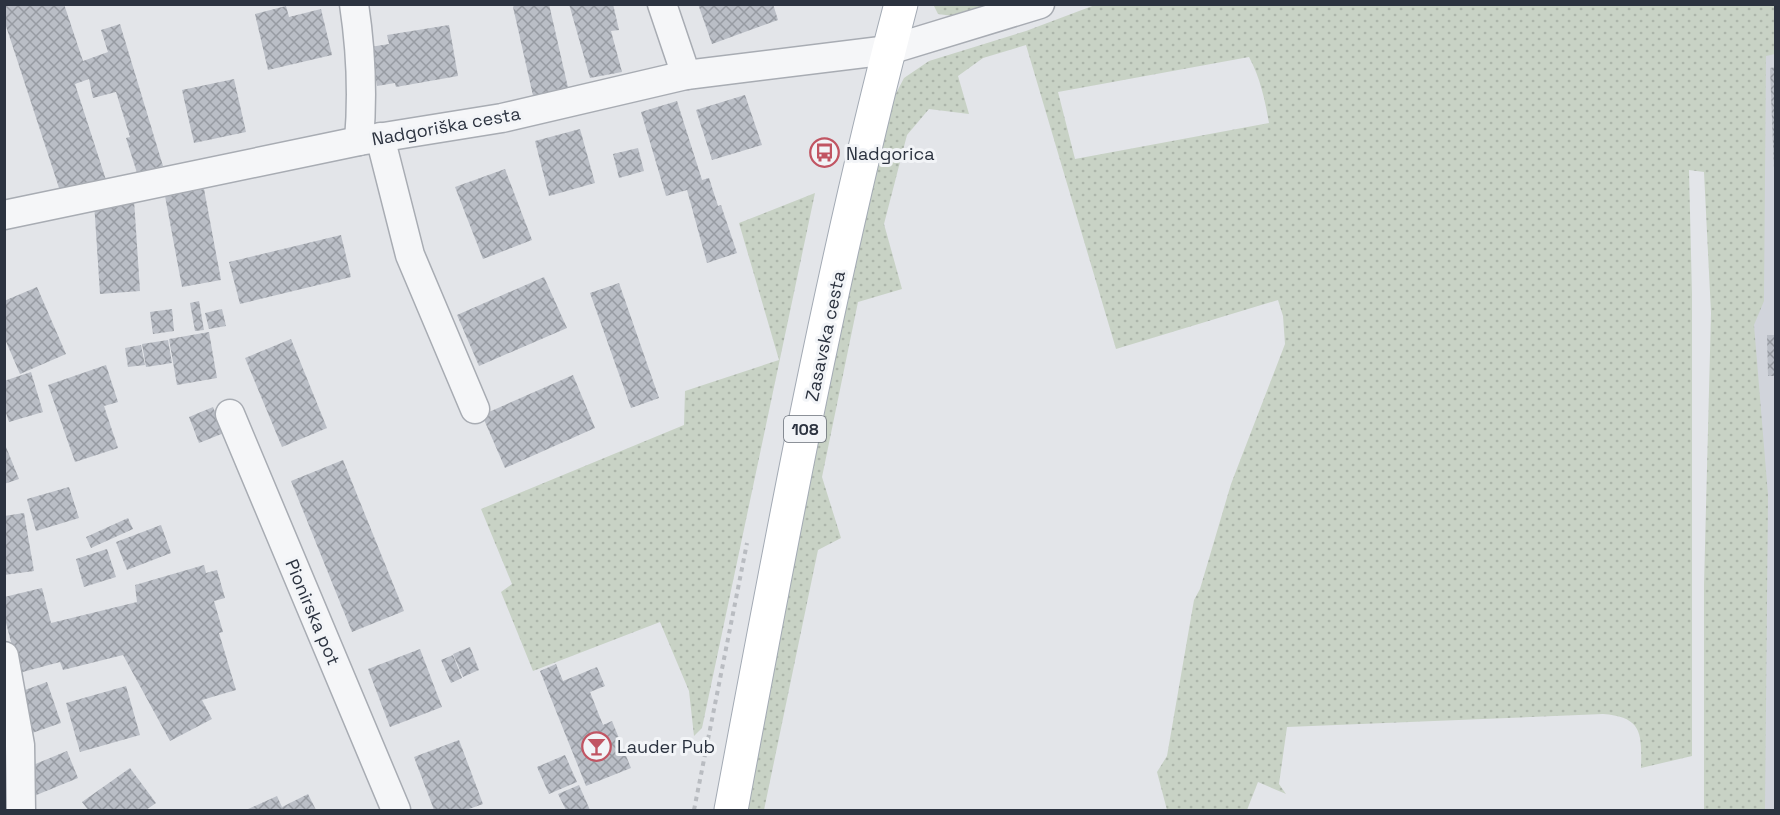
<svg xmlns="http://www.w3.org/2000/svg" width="1780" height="815" font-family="'Space Grotesk',sans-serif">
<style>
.built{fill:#d1d4db}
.grass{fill:url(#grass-dots);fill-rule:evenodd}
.building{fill:url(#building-cross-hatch)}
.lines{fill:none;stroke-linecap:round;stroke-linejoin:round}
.minor-casing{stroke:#a8acb3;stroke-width:31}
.major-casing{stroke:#a3aab4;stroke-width:35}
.path{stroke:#b9bcc1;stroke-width:4;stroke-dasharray:4.5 4.5;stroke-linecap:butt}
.minor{stroke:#f5f6f8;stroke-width:28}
.major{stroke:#fff;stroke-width:33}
.labels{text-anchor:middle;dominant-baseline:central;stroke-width:6;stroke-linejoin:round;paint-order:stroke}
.shield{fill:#f2f4f7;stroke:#676d77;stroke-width:1.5}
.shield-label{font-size:16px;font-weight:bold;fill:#2c3340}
.street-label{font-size:18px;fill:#2c3340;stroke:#f2f4f7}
.poi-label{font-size:18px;fill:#2c3340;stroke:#f2f4f7;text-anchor:start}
</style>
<defs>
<pattern id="grass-dots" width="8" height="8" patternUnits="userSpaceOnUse" patternTransform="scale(1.5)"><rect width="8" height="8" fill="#c8d2c5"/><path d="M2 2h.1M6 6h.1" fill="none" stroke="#acb5aa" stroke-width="1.8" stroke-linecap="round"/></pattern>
<pattern id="building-cross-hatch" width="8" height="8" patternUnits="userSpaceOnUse" patternTransform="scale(1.5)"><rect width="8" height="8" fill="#babec6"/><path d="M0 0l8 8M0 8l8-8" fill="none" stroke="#979ba2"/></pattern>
</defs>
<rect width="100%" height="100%" fill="#e3e5e9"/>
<path class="built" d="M1748,5h28l-1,805h-17z"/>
<g class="grass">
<path d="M933,4l57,1 -37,11 -15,-2z"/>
<path d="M1095,5h680v49l-9,2 -2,245 -10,24 14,170 -3,315h-61v-225l7,-272 -7,-141 -15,-2 3,125v461l-51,12c1,-35 1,-51 -38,-54l-316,13 -8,57 7,10 -28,-12 -11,28h-80l-10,-38 10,-16 27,-156 6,-11 31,-105 54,-140 -2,-28 -5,-16 -162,49 -90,-304 -43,13 -25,18 11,38 -40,-5 -22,26 -23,89 18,65 -44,13 -36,175 19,61 -23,12 -54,260h-20l48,-254 98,-451 14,-27 25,-17 97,-30zM1249,57c11,20 16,43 20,66l-194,36 -17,-67z"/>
<path d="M815,193l-113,535 -8,8 -5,-45 -29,-69 -127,49 -32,-79 11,-8 -31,-75 203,-84 1,-34 94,-31 -40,-137z"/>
</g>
<g class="building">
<path d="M4,4h60l19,57 25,-9 -7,-22 19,-6 43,142 -26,7 -11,-35 4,-1 -14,-45 -23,6 -4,-19 -14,5 32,99 -45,14 -58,-177z"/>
<path d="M515,4h34l20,88 -35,8 -21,-93z"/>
<path d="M569,4h44l6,26 -8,1 11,41 -32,6z"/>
<path d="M698,4h75l5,16 -66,24z"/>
<path d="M286,6l3,11 32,-8 11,46 -64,15 -13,-56z"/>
<path d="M449,25l9,51 -62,11 -1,-4 -18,3 -7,-39 19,-3 -2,-9z"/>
<path d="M1776,67v103h-2l-4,-102z"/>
<path d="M234,79l12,53 -52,11 -12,-53z"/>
<path d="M745,95l17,50 -50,15 -16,-50z"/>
<path d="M677,101l25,79 7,-2 9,28 3,-1 16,48 -30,10 -20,-73 -21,6 -25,-84z"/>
<path d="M580,129l15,54 -46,13 -14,-55z"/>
<path d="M638,148l6,23 -25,7 -6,-24z"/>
<path d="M505,169l27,71 -49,19 -28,-72z"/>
<path d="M204,189l17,91 -39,7 -17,-91z"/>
<path d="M134,200l6,91 -40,3 -6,-92z"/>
<path d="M341,235l10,42 -111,27 -11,-42z"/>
<path d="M544,277l23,51 -88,38 -22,-51z"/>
<path d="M619,283l40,115 -28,10 -41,-115z"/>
<path d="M37,287l29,67 -46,20 -16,-37v-36z"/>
<path d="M199,301l5,29 -9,1 -5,-28z"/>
<path d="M172,309l2,22 -21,3 -3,-22z"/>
<path d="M222,309l4,17 -17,3 -4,-16z"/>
<path d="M209,332l8,46 -40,7 -8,-46z"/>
<path d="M1767,335h9v41h-8z"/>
<path d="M291,339l36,89 -45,19 -37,-89z"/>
<path d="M168,340l4,23 -26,4 -4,-23z"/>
<path d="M141,345l4,20 -17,2 -3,-19z"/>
<path d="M106,365l12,37 -14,4 14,42 -43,14 -27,-77z"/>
<path d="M31,372l12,40 -34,10 -5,-15v-26z"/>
<path d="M573,375l22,53 -90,40 -23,-53z"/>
<path d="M213,407l11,26 -25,10 -10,-26z"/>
<path d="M4,442l15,37 -15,5z"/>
<path d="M343,460l61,151 -52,21 -61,-151z"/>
<path d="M69,487l10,31 -43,13 -9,-32z"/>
<path d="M24,513l10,58 -30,4v-59z"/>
<path d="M128,518l5,11 -42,19 -5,-11z"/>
<path d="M161,525l10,28 -44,17 -11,-28z"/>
<path d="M107,549l9,28 -32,10 -8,-28z"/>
<path d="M204,565l2,8 11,-3 8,28 -11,3 9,31 -4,1 17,57 -34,10 10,19 -42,22 -47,-86 -60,15 -3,-8 -41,11 -15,-58v-18l38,-9 9,35 86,-21 -2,-17z"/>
<path d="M470,647l9,23 -16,7 -10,-23z"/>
<path d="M420,649l22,58 -52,20 -22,-58z"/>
<path d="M453,655l9,23 -11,5 -10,-23z"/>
<path d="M556,664l7,17 34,-14 8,19 -15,6 13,33 9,-4 19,47 -45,18 -46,-115z"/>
<path d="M47,682l14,41 -29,10 -7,-43z"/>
<path d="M126,686l14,49 -60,17 -14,-49z"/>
<path d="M459,740l24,64 -17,6h-32l-20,-53z"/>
<path d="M67,751l11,27 -44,18 -1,-31z"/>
<path d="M565,755l12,27 -28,12 -12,-27z"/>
<path d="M130,768l26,35 -10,7h-58l-6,-8z"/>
<path d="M579,785l11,25h-24l-8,-16z"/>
<path d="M308,794l8,16h-70l31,-14 5,11z"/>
</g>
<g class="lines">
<defs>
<g id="minor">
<path d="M354,4c7,46 9,90 5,137"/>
<path d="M662,4l24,71"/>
<path d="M380,137l30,118 65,154"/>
<path d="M4,215l355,-74 143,-23 184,-43 203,-25 151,-46"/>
<path d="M230,414l166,396"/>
<path d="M4,656l16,89 1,65"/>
</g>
<path id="major" d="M731,810c50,-269 100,-540 170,-806"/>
</defs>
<use href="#minor" class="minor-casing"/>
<use href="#major" class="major-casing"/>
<path class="path" d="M694,810l53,-267"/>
<use href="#minor" class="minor"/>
<use href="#major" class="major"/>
</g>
<defs>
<symbol id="bus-ring" viewBox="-11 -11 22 22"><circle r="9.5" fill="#f2f4f7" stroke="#c15563" stroke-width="1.5"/><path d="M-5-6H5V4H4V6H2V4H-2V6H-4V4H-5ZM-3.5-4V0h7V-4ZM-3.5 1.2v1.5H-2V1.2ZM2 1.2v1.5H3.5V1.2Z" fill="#c15563"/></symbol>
<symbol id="bar-ring" viewBox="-11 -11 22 22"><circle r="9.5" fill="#f2f4f7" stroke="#c15563" stroke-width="1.5"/><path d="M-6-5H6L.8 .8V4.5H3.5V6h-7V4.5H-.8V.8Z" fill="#c15563"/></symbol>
</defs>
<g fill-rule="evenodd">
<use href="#bus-ring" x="808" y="136" width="33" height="33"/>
<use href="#bar-ring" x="580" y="730" width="33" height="33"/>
</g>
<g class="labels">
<rect class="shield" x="784" y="416" width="42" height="26" rx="4.5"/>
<g class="shield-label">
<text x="805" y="429">108</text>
</g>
<g class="street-label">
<text transform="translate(446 126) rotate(-10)">Nadgoriška cesta</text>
<text transform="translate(825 336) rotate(-78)">Zasavska cesta</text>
<text transform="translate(313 612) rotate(67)">Pionirska pot</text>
</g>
<g class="poi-label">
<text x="846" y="153">Nadgorica</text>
<text x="617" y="746">Lauder Pub</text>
</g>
</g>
<rect width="1780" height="815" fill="none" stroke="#2c3340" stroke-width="12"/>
</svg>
